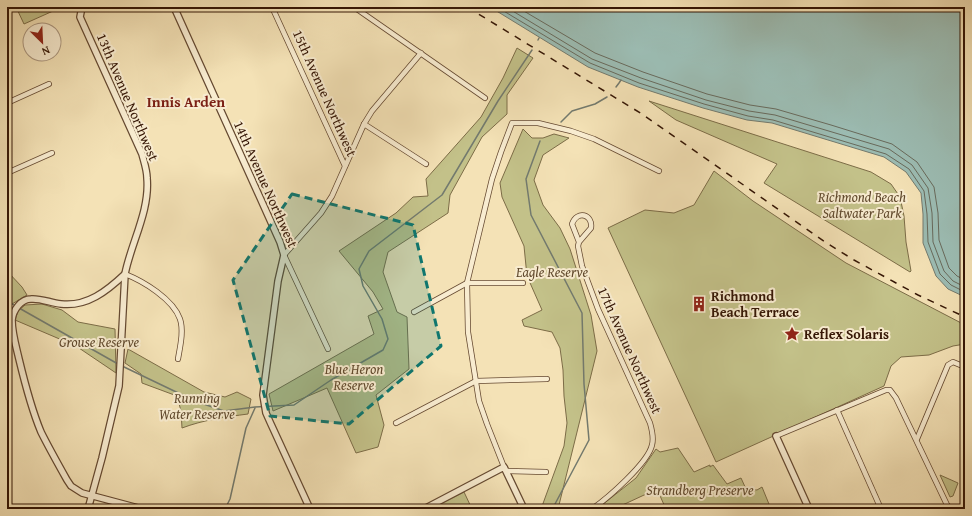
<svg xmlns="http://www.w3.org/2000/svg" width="972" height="516" font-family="'Gentium Book Plus',serif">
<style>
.green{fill:#c3c189;stroke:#7c6c47}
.water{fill:#9cbdb4;stroke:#737a6e}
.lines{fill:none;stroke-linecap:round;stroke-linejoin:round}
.shore{stroke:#686a5c;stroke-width:1}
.stream{stroke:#737a6e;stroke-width:1.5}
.minor-casing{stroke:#654931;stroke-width:6}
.tertiary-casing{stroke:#654931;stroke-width:8}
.minor{stroke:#f8ecd0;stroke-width:4.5}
.tertiary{stroke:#f8ecd0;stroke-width:5.5}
.rail{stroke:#351605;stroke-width:1.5;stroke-dasharray:7 7;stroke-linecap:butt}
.marked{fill:#0f766e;fill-opacity:0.2;stroke:#0f766e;stroke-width:3;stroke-dasharray:8 5;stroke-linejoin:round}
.labels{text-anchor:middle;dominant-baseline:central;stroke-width:4;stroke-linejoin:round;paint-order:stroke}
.street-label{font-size:14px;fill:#351605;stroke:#f8ecd0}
.park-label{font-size:14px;font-style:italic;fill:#60492d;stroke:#f8ecd0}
.poi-label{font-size:14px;font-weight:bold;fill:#351605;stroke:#f8ecd0;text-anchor:start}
.neighbourhood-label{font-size:15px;font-weight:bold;fill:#7a1f14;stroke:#f8ecd0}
</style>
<rect width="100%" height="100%" fill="#f4e2b6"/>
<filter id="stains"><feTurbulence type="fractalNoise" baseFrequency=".005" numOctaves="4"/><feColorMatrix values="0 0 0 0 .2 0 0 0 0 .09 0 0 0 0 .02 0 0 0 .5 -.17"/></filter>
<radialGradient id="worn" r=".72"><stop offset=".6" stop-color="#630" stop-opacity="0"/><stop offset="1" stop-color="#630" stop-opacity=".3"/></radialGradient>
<g class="green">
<path d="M16,7h46l-38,17z"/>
<path d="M517,48l16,10 -26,37v19l-25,23 -32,58 -2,18 -60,39 -5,20 14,40 10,5 2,52 -33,26 8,30 -6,22 -22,6 -29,-65 -54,23 -4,-17 105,-60 -6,-18 15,-7 -10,-17 -34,-41 57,-38 17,-16 15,-1 -2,-17 55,-62 22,-39z"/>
<path d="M649,101l222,71 20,12 9,13 4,19 2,26 5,29 -1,1 -146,-89 13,-19 -101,-44z"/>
<path d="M523,129l9,9h11l11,-4 15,4 -26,17 -9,25 9,25 17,23 10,21 21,66 6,36 -39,158h-17l23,-63 3,-23 -3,-27 -1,-26 -3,-22 -8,-16 -28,-6 -2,-6 20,-10 -15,-34 -3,-30 -22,-49 -2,-14z"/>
<path d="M714,171l39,30 93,62 119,62v19l-12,2 -24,9 -28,2 -10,9 -7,20 -168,76 -108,-234 37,-18 29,3 20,-8z"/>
<path d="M7,271l15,16 5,8 -15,9 -3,9 -2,-2z"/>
<path d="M42,304l20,6 16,12 37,7 1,44 -40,-27 -61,-26 3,-9 7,-6z"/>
<path d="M128,349l76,43 21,5 12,-5 14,7 -3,15c-23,3 -45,6 -66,14l-1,-17 -4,-15 -35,-13 -1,-9 -16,-11z"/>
<path d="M678,448l16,24 16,-7v2l3,-2 14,19 14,-6 5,11 11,1 5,-3 9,22h-99l-2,-4 -5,2 -8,-18 -43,20h-17l39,-31 20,-29 4,3z"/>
<path d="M940,475l18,8 -5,13 -3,1z"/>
<path d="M464,492l8,17h-43z"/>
</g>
<path class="water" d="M490,7h475v290l-17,-8 -12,-13 -13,-33v-29l-2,-21 -15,-21 -22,-15 -112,-34 -25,-3 -44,-12 -65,-21 -50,-20z"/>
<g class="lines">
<g class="shore">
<path d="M497,7l93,56 49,20 65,21 44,12 25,4 113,34 23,15 15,22 3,23 1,28 12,32 11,11 14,7"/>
<path d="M506,7l86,52 49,19 65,22 43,11 26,4 114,34 23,16 16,23 4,25 1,29 11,29 9,10 12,6"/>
<path d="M517,7l78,46 48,19 64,22 43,11 26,4 55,16 61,19 25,18 17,25 4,26 1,27 10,28 8,8 8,4"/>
</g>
<g class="stream">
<path d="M538,40l1,-2"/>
<path d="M616,87l3,-4 2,-3"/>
<path d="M561,122l11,-11 23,-7 12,-7"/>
<path d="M540,141l-14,38 5,36 51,98 2,71 5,56 -34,64"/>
<path d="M7,301l9,5"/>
<path d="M19,308l99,56"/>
<path d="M122,366l73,35 29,10 31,-4 39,-2 37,-25 52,-30 5,-11 -6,-20 -19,-33 -4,-17 10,-18 73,-56 56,-94 34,-51"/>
<path d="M225,509l5,-10 16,-71 9,-20"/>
</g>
<defs>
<g id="minor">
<path d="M272,7l73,159"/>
<path d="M354,7l131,91"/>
<path d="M7,103l42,-19"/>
<path d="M364,124l62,40"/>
<path d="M7,173l45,-20"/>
<path d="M579,242l12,-14c2,-14 -14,-18 -19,-4l7,18 -1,4 4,20 16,43 52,114c2,7 4,15 2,22 -4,18 -44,53 -60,64"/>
<path d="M125,274c18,7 48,25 55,45 4,12 0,28 -2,40"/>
<path d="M414,312l53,-29h56"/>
<path d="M328,349l-44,-94 37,-42 11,-17 32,-72 8,-13 49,-58"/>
<path d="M837,410l44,99"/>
<path d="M396,423l80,-42 71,-2"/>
<path d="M776,436l110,-46h4l6,8 53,111"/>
<path d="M917,439l31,-74 5,-3 12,5"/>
<path d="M504,467l-17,-43 -8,-23 -11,-69 -1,-49 25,-104 9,-27 11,-29h26l33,8 23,8 65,32"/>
<path d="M506,471l40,1"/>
<path d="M942,509l6,-3 3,2"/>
</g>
<g id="tertiary">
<path d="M82,7l-2,10 62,137c2,8 5,16 5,24 3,33 -16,65 -22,96l-6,112 -17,72 -14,51"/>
<path d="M174,7l106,235 4,13 -6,26 -15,114 3,18 4,9 40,87"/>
<path d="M125,274c-18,17 -38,33 -64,30 -10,-1 -21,-6 -30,-5 -10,0 -18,11 -19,21 0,13 4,26 7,39 6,25 12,49 22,73 8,16 17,32 26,48l4,6 11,7 60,16"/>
<path d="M776,436l33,73"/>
<path d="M424,509l80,-42 20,42"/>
</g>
</defs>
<use href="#minor" class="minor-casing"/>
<use href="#tertiary" class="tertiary-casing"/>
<use href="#minor" class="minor"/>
<use href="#tertiary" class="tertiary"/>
<path class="rail" d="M467,7l175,107 183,128 29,18 64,35 47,22"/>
</g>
<path class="marked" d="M292,194l121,31 28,121 -92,78 -79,-8 -37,-136z"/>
<defs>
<symbol id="building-bare" viewBox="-9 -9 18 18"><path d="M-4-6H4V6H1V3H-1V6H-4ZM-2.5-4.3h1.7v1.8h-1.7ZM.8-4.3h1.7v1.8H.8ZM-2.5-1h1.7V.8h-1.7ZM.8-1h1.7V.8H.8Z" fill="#8f2418" stroke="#f8ecd0" stroke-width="2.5" paint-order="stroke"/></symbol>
<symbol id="sight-bare" viewBox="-9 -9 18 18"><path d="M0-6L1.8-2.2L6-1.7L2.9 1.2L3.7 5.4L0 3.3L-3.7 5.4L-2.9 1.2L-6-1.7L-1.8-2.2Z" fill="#8f2418" stroke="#f8ecd0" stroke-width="2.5" paint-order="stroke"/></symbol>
</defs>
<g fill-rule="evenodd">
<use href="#building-bare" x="688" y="293" width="22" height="22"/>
<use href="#sight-bare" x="781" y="323" width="22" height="22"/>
</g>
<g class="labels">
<g class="street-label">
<text transform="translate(325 93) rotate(66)">15th Avenue Northwest</text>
<text transform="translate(128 97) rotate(67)">13th Avenue Northwest</text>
<text transform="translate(266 184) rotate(66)">14th Avenue Northwest</text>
<text transform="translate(630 350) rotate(66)">17th Avenue Northwest</text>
</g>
<g class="park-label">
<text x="862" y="197">Richmond Beach<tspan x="862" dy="16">Saltwater Park</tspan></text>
<text x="552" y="272">Eagle Reserve</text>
<text x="99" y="342">Grouse Reserve</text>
<text x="354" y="369">Blue Heron<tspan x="354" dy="16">Reserve</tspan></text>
<text x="197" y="398">Running<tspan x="197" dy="16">Water Reserve</tspan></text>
<text x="700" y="490">Strandberg Preserve</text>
</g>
<g class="poi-label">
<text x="711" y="296">Richmond<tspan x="711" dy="16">Beach Terrace</tspan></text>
<text x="804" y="334">Reflex Solaris</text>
</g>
<g class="neighbourhood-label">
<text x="186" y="101">Innis Arden</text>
</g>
</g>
<rect width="972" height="516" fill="none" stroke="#f4e2b6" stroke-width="24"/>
<rect x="8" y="8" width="956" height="500" fill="none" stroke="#351605" stroke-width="2"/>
<rect x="12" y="12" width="948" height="492" fill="none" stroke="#351605"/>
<g transform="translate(42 42) rotate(156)"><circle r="19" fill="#f8ecd0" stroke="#aa967f"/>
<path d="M0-3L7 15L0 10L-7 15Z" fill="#8f2418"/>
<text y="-6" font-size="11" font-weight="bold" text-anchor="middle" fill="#351605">N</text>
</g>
<rect width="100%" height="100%" filter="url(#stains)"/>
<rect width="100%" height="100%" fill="url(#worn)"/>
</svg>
